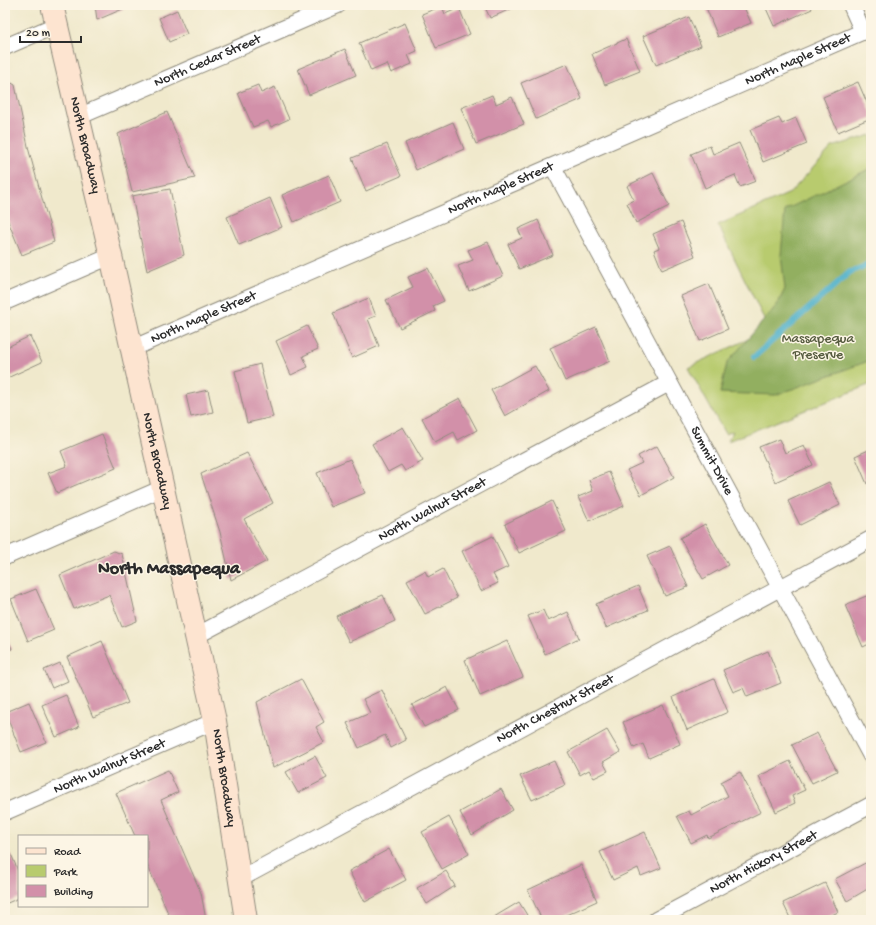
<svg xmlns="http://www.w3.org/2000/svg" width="876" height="925" font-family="'Gochi Hand',sans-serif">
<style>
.green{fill:#b8cb6e;stroke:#727b4c}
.forest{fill:#92af61;stroke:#5e6d46}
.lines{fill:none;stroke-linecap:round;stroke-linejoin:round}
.stream{stroke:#49aec9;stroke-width:6}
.building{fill:#d290a9}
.street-casing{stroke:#8e8a7c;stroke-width:18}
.secondary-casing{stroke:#8e8a7c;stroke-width:24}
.street{stroke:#fff;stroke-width:16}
.secondary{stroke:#fde4d0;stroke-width:22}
.labels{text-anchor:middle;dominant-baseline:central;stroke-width:3;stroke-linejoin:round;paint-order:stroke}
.street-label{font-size:14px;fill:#2b2b2b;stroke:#fcf5e5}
.park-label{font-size:14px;fill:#555b3f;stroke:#fcf5e5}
.district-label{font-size:18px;font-weight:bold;fill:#2b2b2b;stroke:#fcf5e5}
</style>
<rect width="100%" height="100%" fill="#fcf5e5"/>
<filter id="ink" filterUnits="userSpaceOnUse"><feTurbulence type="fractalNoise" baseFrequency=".025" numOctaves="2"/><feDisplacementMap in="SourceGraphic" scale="8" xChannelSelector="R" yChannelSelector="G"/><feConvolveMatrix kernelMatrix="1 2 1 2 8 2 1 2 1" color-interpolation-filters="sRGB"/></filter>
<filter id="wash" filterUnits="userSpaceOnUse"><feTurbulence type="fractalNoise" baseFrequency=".012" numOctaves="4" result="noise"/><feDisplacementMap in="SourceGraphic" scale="16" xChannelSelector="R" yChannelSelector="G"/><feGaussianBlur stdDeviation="0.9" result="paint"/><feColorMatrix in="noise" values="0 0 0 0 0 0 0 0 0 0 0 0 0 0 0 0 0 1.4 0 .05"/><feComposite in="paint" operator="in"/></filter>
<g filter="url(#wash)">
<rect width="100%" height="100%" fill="#f0e9cc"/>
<path class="green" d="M871,135v249l-143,57 5,-10 -8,3 -37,-67 78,-36 1,-6 -49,-100 72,-32 42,-46z"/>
<path class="forest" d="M871,168v192l-95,35 -56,-2 7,-30 50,-58 8,-16 -4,-34 4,-45z"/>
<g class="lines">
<path class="stream" d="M754,357l96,-85 21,-8"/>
</g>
<g id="blocks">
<g class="building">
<path d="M95,5h37l-35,15z"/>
<path d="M484,5h36l-30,13z"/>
<path d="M705,5h38l8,18 -33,14z"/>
<path d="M767,5h43l2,4 -38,17 -9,-20z"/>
<path d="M442,6l3,8 14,-6 11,26 -34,14 -14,-34z"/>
<path d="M177,10l10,24 -18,8 -10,-24z"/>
<path d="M689,17l12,29 -45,19 -13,-29z"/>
<path d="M405,23l12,28 -9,4 4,9 -21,9 -4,-9 -16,7 -12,-28z"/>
<path d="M626,39l14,32 -35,14 -13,-31z"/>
<path d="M345,49l11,26 -47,20 -11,-26z"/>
<path d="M567,64l15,35 -46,20 -15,-36z"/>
<path d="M5,79l10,6 14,66 25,91 -32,13 -17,-41z"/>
<path d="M858,82l13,30v6l-33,14 -15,-35z"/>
<path d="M258,85l3,8 14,-6 14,32 -18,8 -3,-6 -15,6 -15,-34z"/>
<path d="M492,95l4,9 16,-7 12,27 -48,20 -15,-36z"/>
<path d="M167,112l28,66 -63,14 -14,-58z"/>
<path d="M779,118l3,6 14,-6 11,26 -44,18 -13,-32z"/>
<path d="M453,122l11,27 -48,21 -11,-27z"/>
<path d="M739,143l17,38 -16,6 -5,-12 -30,13 -14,-34 19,-8 3,8z"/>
<path d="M387,144l14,32 -35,15 -14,-33z"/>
<path d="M653,173l16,33 -33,17 -9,-20 7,-3 -7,-14z"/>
<path d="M329,175l11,27 -46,20 -12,-27z"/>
<path d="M170,189l14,66 -37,16 -15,-75z"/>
<path d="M270,198l12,29 -43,18 -12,-28z"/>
<path d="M538,220l15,35 -34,14 -11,-25 14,-6 -4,-9z"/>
<path d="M681,222l14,34 -33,14 -8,-20 5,-2 -6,-14z"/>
<path d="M488,242l15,34 -34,15 -11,-25 15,-6 -5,-10z"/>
<path d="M428,268l16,33 -11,5 2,5 -35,17 -14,-28 27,-13 -5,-10z"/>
<path d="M709,284l19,45 -28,12 -19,-45z"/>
<path d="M369,298l7,18 -8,3 11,27 -27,12 -19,-45z"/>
<path d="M307,326l11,23 -15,7 5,11 -17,8 -15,-34z"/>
<path d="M596,327l14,34 -45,20 -15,-33z"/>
<path d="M30,336l12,26 -37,17v-31z"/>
<path d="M260,364l13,53 -26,6 -12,-52z"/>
<path d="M535,366l14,25 -44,25 -14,-26z"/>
<path d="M208,390l5,22 -22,5 -5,-22z"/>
<path d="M460,398l17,32 -19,10 -4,-8 -19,10 -13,-24z"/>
<path d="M403,427l20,34 -18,10 -4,-6 -13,7 -16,-28z"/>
<path d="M102,434l14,34 -59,25 -9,-20 19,-7 -6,-15z"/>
<path d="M779,439l6,14 19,-8 9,20 -38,17 -16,-35z"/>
<path d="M657,446l17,31 -33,18 -14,-25 15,-7 -4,-7z"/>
<path d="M871,449v33l-4,2 -12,-28z"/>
<path d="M247,453l26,50 -29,16 23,42 -36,19 -11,-48 -19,-58z"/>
<path d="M350,459l15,34 -34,14 -14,-34z"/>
<path d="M609,472l15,34 -35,15 -11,-24 15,-6 -4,-11z"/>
<path d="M829,482l11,23 -40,20 -12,-24z"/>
<path d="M552,501l14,30 -47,22 -14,-29z"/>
<path d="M705,524l23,41 -25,14 -23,-41z"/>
<path d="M493,536l15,31 -15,7 5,9 -17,8 -19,-40z"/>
<path d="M670,546l18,41 -23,9 -18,-40z"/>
<path d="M114,551l8,3 15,67 -15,6 -13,-32 -35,14 -14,-34z"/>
<path d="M443,569l14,29 -32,16 -18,-34 18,-9 3,6z"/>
<path d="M638,586l10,24 -42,18 -10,-24z"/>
<path d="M36,589l18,41 -26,11 -17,-42z"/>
<path d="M871,594v49l-8,4 -18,-42z"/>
<path d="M383,595l12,26 -46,21 -13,-26z"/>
<path d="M543,610l5,11 20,-9 11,26 -34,16 -17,-38z"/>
<path d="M5,634l7,15 -7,3z"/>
<path d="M102,641l26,62 -35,14 -26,-60z"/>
<path d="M507,641l16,36 -43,19 -15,-36z"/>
<path d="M768,651l13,32 -34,14 -4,-9 -10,4 -10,-22z"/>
<path d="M60,663l8,18 -16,7 -8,-18z"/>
<path d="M301,679l23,43 -8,5 8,15 -51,26 -16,-66z"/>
<path d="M714,679l14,33 -41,18 -14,-33z"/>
<path d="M447,687l12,23 -35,17 -12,-22z"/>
<path d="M382,690l24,50 -15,8 -6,-13 -26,13 -12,-25 23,-10 -7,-14z"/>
<path d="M66,695l13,32 -23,10 -14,-32z"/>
<path d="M29,702l17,40 -25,10 -16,-40z"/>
<path d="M663,705l17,39 -31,14 -6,-14 -9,4 -11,-26z"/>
<path d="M607,730l13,22 -17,10 5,9 -14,7 -5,-8 -9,5 -12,-23z"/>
<path d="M817,733l20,38 -25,12 -20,-38z"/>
<path d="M315,756l12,22 -29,15 -12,-21z"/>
<path d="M554,761l11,24 -33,15 -12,-24z"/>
<path d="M790,761l15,29 -13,6 3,7 -19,9 -17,-36z"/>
<path d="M168,770l10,22 -17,8 40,93 5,27h-35l-24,-56v-28h-12l-19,-43z"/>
<path d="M740,772l21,40 -53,26 -1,-3 -16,8 -14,-27 12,-5 2,4 37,-19 -7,-14z"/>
<path d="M501,789l12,21 -41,25 -12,-23z"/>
<path d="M449,817l20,37 -27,15 -20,-37z"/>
<path d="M645,832l16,36 -20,8 -3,-8 -25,12 -13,-28z"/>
<path d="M389,849l17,31 -41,22 -16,-31z"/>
<path d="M11,854l8,19v25l-14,6v-47z"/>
<path d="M871,860v27l-24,14 -12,-22z"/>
<path d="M581,865l16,36 -42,19h-13l-14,-30z"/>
<path d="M446,871l9,15 -28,18 -10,-16z"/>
<path d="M825,883l13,29 -16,8h-31l-8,-17z"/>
<path d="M519,902l11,18h-41z"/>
</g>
</g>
</g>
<g filter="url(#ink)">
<use href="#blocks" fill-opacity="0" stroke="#8e8a7c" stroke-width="1"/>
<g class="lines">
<defs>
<g id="street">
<path d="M851,5l12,27"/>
<path d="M5,47l51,-22"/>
<path id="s1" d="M78,117l260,-112"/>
<path id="s2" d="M553,167l318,589"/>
<path d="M5,302l106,-46"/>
<path id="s3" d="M131,349l740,-321"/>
<path d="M5,557l158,-69"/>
<path id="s4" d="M196,636l473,-253"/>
<path id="s5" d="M5,812l210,-91"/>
<path id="s6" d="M240,879l631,-340"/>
<path id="s7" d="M656,920l215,-115"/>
</g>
<g id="secondary">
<path id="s8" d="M52,5l59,251 104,465 31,199"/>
</g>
</defs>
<use href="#street" class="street-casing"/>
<use href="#secondary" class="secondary-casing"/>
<use href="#street" class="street"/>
<use href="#secondary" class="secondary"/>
</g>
</g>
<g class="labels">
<g class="street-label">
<text stroke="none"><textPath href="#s3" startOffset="727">North Maple Street</textPath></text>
<text stroke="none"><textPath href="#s1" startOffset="141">North Cedar Street</textPath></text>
<text stroke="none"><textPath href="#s8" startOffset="144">North Broadway</textPath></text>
<text stroke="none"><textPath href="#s3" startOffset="403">North Maple Street</textPath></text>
<text stroke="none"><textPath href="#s3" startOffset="79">North Maple Street</textPath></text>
<text stroke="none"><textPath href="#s8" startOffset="468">North Broadway</textPath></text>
<text stroke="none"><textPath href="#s2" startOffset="334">Summit Drive</textPath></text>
<text stroke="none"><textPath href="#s4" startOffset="268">North Walnut Street</textPath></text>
<text stroke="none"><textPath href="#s6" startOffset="358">North Chestnut Street</textPath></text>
<text stroke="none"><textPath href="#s5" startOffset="114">North Walnut Street</textPath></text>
<text stroke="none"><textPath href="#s8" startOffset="792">North Broadway</textPath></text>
<text stroke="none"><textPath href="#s7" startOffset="122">North Hickory Street</textPath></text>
</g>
<g class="park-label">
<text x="818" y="339">Massapequa<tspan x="818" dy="16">Preserve</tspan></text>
</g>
<g class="district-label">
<text x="169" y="569">North Massapequa</text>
</g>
</g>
<rect width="876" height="925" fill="none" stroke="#fcf5e5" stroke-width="20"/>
<rect x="18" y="835" width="130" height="72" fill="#fcf5e5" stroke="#a8a49b"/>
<rect x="26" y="848" width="20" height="6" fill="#fde4d0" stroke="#a8a49b"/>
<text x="54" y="855" font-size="12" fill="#2b2b2b">Road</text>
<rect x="26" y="865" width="20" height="12" fill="#b8cb6e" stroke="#a8a49b"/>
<text x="54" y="875" font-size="12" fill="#2b2b2b">Park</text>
<rect x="26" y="885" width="20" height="12" fill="#d290a9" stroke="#a8a49b"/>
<text x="54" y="895" font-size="12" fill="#2b2b2b">Building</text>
<path d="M20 36v6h61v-6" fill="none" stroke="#2b2b2b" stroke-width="2"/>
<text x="26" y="36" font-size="12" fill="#2b2b2b" stroke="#fcf5e5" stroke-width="3" paint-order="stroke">20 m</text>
</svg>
